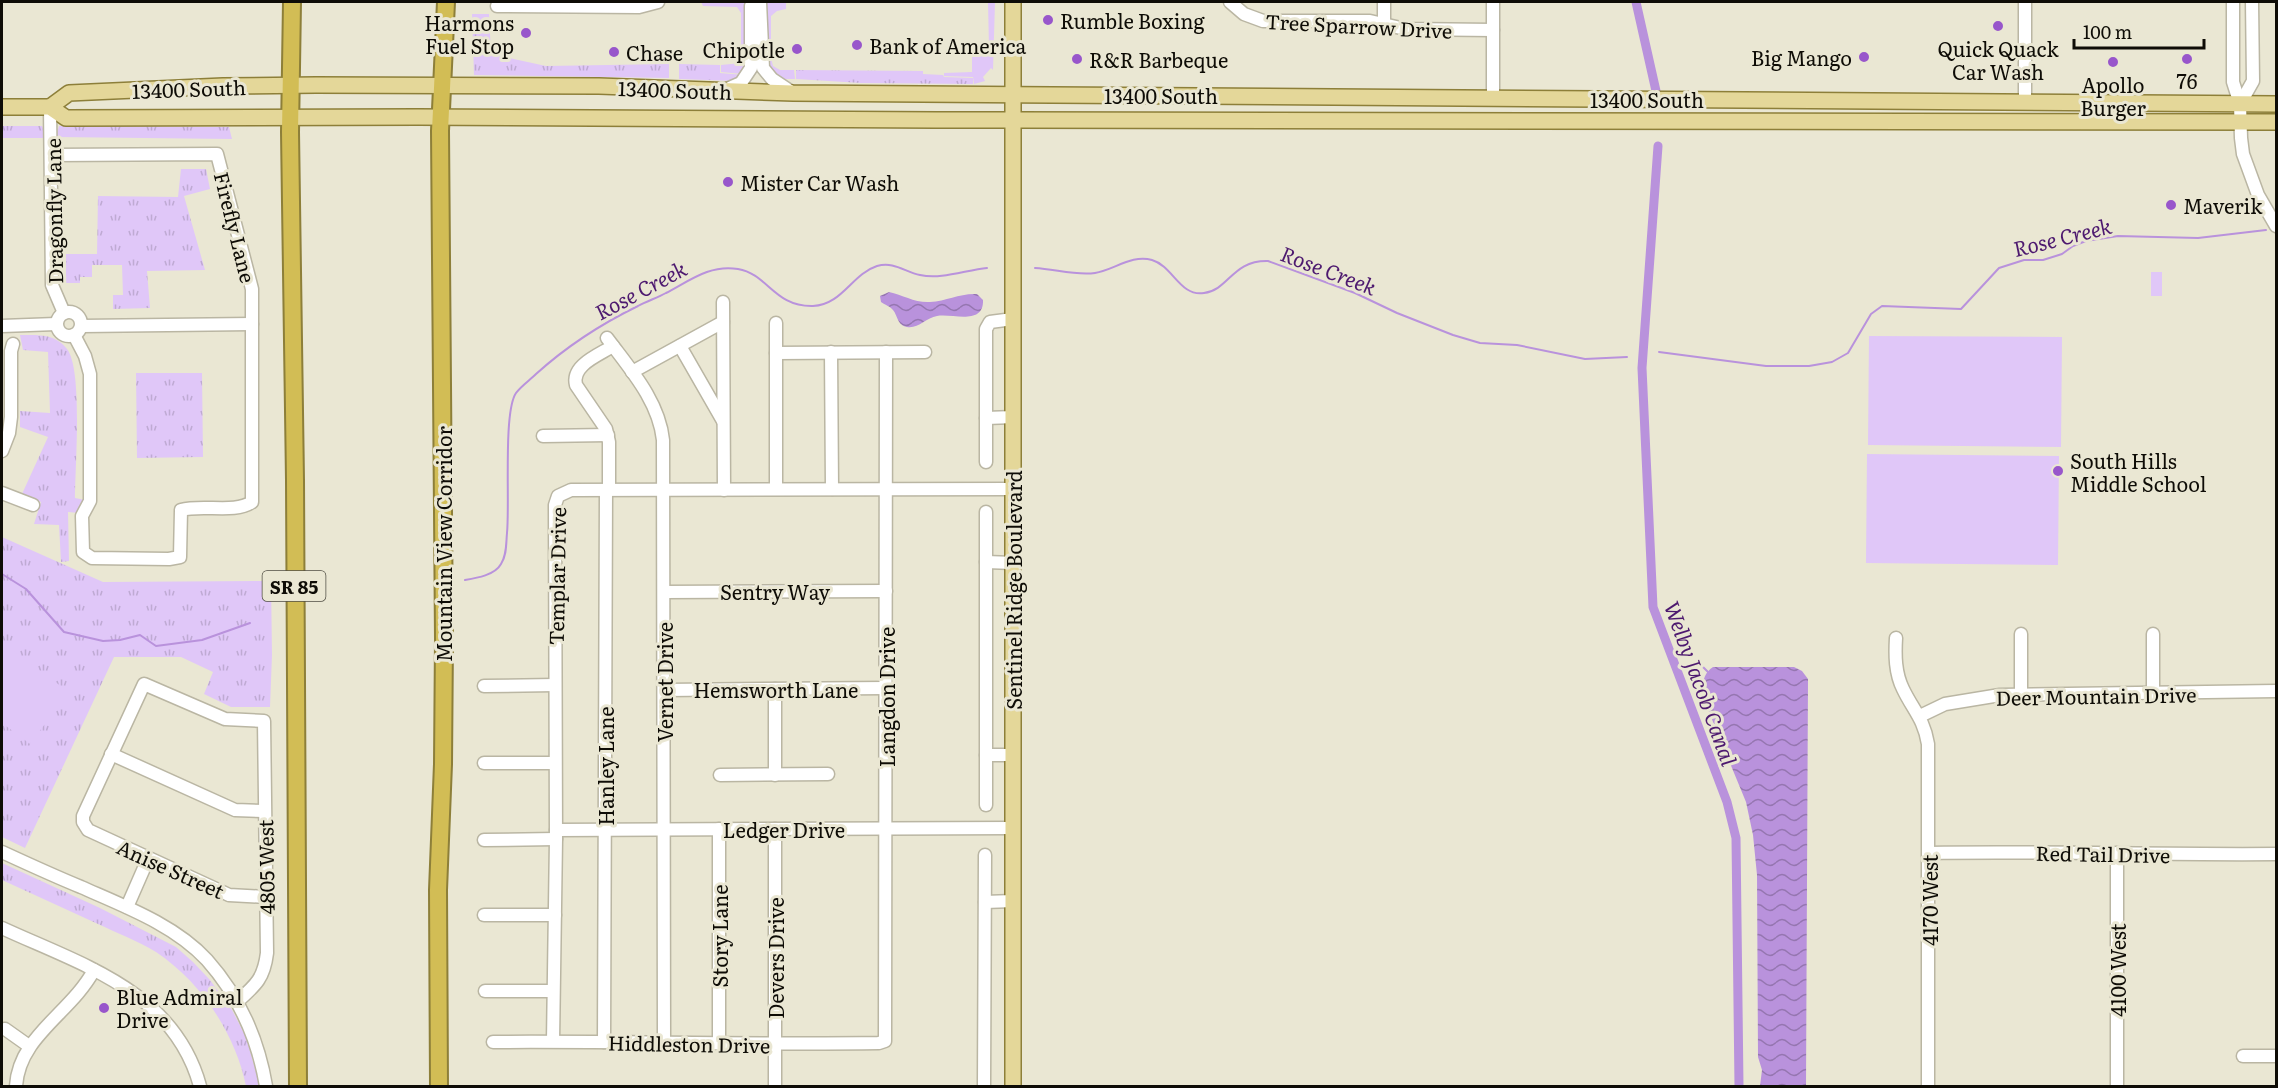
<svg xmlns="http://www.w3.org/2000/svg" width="2278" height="1088" font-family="Literata,serif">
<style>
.grass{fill:url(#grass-tufts)}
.garden{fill:#e0c7f8}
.water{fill:url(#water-waves)}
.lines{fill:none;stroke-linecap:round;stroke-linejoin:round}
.stream{stroke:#b992dc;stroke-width:2}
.canal{stroke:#b992dc;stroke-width:9}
.minor-casing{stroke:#bab6a3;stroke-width:15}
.major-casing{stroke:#8d7f39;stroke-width:18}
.highway-casing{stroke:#8d7f39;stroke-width:20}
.minor{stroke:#fff;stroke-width:12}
.major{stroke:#e4d799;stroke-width:15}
.highway{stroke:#d2bd55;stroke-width:16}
.poi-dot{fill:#9856cb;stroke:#eae7d3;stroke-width:2}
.labels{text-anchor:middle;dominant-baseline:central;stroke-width:6;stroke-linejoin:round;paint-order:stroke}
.shield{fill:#eae7d3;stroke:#504e44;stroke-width:1.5}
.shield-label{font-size:18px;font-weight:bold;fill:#0e0c06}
.poi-label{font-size:20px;fill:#0e0c06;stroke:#eae7d3;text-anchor:start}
.street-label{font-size:20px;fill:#0e0c06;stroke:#eae7d3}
.water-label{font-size:21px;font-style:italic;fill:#4d196f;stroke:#eae7d3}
</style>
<defs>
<pattern id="grass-tufts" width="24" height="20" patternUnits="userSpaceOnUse" patternTransform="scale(1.5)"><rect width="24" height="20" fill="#e0c7f8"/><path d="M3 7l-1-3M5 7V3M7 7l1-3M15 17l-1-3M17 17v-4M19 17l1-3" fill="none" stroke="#bfaad3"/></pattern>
<pattern id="water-waves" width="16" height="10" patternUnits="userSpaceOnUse" patternTransform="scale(1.5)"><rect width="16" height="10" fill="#b992dc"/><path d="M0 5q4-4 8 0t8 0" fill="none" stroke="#9576b0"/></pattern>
</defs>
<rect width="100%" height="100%" fill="#eae7d3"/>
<g class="grass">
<path d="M472,14h17l2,40 55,12 123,-2v14l-195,-3z"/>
<path d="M679,64l41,1v8l24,2 -9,6 -56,-2z"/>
<path d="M796,70l127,1v3l20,1 1,2 29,1v6l-112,-1 -65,-4z"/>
<path d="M2,126h40l5,12h-45z"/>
<path d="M59,126l170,1 3,12 -176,-2z"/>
<path d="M181,169h25l4,20 -26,7 21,74 -58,1 3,37 -37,1v-14h10l-1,-30h-30v12h-12v6h-14v-29h31l1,-58 80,1z"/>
<path d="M20,335c17,0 35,-2 47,14 16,20 8,119 8,149l10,2 -6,13 -11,-1 1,49 -8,1 -2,-37 -25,-1 7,-22 -19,-8 26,-57 -28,-10v-16l30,2 -2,-61 -25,-2z"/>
<path d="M136,373h66l1,84 -66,1z"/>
<path d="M2,537l101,45 168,-1 1,74 -2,52h-39l-27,-13 9,-22 -32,-15h-67l-89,191 -23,-11z"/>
<path d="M2,863l98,45 76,39 17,15 17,18 22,30 14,27 14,49h-14c-11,-53 -45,-104 -90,-134 -18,-11 -39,-19 -58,-28 -32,-15 -64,-29 -96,-44z"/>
</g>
<g class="garden">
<path d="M701,2l47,1 -2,66 -3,5 -22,-2v-7l20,-2v-50l-4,-6 -34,-1z"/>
<path d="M767,2h19v7l-9,2 -6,5v42l2,8 7,4h14l1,9h-17l-10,-7 -3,-67z"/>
<path d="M988,2h7l-2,68 -2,-2 -8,9 2,4 -11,3 -1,-7 -29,-1v-3l28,-1v-24l17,-1z"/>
<rect x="2151" y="272" width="11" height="24"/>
<path d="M1869,336l193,1 -1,110 -193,-2z"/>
<path d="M1867,454l192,2 -1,109 -192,-2z"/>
<path d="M2,643l67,49 -39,52 -28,-21z"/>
</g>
<g class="water">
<path d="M889,292c14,3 26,11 41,10 17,-1 30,-9 47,-8l6,6c1,26 -31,13 -46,16 -11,2 -19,13 -30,11 -10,-2 -9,-11 -14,-17 -3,-4 -8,-5 -12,-8l-1,-6z"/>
<path d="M1713,667h81l8,4 6,8 -2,407h-46l2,-16 -4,-13 -1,-182 -4,-40 -7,-33 -42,-102c-2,-12 -3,-25 9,-33z"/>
</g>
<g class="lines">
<g class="stream">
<path d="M1035,268c20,1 41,8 60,5 19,-3 37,-19 57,-13 21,6 28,37 52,33 25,-3 28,-33 64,-32l87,32 42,20 56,22 27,8 37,2 68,14 42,-2"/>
<path d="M1659,352l107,14h43l23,-4 16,-9 23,-39 11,-8 79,3 38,-41 25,-8h19l19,-6 11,-8 13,-5 32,-5 80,2 68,-8"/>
<path d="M2,574l24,15 38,43 39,9 17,-1 20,-5 16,11 46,-6 48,-17"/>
<path d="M465,580c12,-2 30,-5 36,-16 6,-9 5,-21 6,-31 3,-29 -4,-121 9,-140 5,-7 14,-13 20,-19 30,-27 65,-50 102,-68 9,-5 19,-8 28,-13 23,-12 44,-29 72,-24 30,5 36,38 75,37 29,-1 39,-32 64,-40 17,-5 28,6 43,9 21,5 46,-5 67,-7"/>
<path d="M1699,663l11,11"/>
</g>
<g class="canal">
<path d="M1636,2l20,89"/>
<path d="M1658,146l-16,222 11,239 74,195 9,36 3,248"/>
</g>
<defs>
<g id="minor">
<path d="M760,2l3,66 9,11 21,14"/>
<path d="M1230,2l14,12 19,7h107l35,8 88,1"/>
<path d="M1384,2v21"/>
<path d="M2025,2v100"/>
<path d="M2233,2v80l7,22 1,34 2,16 15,41 18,31"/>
<path d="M497,6l142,1 19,-5"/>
<path d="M727,89l14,-6 10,-15v-62l2,-4"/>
<path d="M1493,98v-96"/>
<path d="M2240,104l13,-23 -1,-79"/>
<path d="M50,107l2,178 12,28"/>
<path d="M52,155l165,-1 35,135v213c-17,12 -49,2 -71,8l-1,47 -11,2 -77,-1 -9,-6 -1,-36 8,-15v-127l-5,-18 -11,-21"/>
<path d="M723,302l1,188"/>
<circle cx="69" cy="324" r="12"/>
<path d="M776,323v166"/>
<path d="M2,326l54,-2"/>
<path d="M82,326l170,-2"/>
<path d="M607,338c23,31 52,63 56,102l1,602"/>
<path d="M680,346l43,75"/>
<path d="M831,352l1,137"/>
<path d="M776,353l149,-1"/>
<path d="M632,372l91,-50"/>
<path d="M986,418l28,-1"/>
<path d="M543,436l65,-1"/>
<path d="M2,451l7,-18 2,-16v-66l2,-7"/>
<path d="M986,462v-133l4,-7 23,-3"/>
<path d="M609,490v-48l-3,-13 -30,-44c-5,-20 23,-30 37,-39"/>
<path d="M2,493l31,12"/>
<path d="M986,562l28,1"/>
<path d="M664,592l222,-1"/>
<path d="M2021,634v61"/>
<path d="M2153,634v60"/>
<path d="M1896,638c-1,17 -1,35 7,51 10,21 21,30 25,55v342"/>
<path d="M484,686l71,-1"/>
<path d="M775,689v86"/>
<path d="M665,690l221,-2"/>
<path d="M1920,716l25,-12 55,-9 276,-4"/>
<path d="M111,754l124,56 29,1"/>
<path d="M986,755h27"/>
<path d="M484,763h71"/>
<path d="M720,775l108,-1"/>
<path d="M986,805v-293"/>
<path d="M719,829v214"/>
<path d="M775,829v257"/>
<path d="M556,830l457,-2"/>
<path d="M484,840l72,-1"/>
<path d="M2,852c26,12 52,24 79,35 43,19 94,38 126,73 32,36 51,79 59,126"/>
<path d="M1929,853c116,-2 231,2 347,1"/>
<path d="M2117,853v233"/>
<path d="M985,902l28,-1"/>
<path d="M127,907l21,-48"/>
<path d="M484,915h71"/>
<path d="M2,928c80,37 172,63 198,158"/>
<path d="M485,991h68"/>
<path d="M238,1001c18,-16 26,-23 29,-48l-3,-232 -39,-2 -81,-35 -61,132v6l5,8 141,65 37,2"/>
<path d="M5,1029l24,17"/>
<path d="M553,1041l3,-202 -1,-334 3,-9 13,-6 443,-1"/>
<path d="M493,1042c129,-1 257,3 386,1l6,-2 1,-689"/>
<path d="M604,1042l2,-552"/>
<path d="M2243,1056h33"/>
<path d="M16,1086c3,-50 55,-73 78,-116"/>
<path d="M984,1086l1,-231"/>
</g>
<g id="major">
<path d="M2,107h48l16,11 352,-1 518,3 1340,2"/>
<path d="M50,107l19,-14 154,-7 93,-1 283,1 194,7 1483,11"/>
<path d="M1013,1086v-1084"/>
</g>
<g id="highway">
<path d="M292,2l-2,130 5,348 3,606"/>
<path d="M439,1086l-1,-196 5,-126 1,-125 -4,-508 6,-129"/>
</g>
</defs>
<use href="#minor" class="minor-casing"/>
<use href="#major" class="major-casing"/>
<use href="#highway" class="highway-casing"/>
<use href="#minor" class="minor"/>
<use href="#major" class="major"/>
<use href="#highway" class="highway"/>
</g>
<g class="poi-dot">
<circle cx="1048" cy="20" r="6"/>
<circle cx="1998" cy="26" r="6"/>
<circle cx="526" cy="33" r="6"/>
<circle cx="857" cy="45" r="6"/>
<circle cx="797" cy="49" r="6"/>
<circle cx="614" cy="52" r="6"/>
<circle cx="1864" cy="57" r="6"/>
<circle cx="1077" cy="59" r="6"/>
<circle cx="2187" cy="59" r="6"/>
<circle cx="2113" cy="62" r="6"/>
<circle cx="728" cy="182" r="6"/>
<circle cx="2171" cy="205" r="6"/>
<circle cx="2058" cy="471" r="6"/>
<circle cx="104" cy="1008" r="6"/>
</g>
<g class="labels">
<rect class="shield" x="262.5" y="571" width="63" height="30" rx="4.5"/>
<g class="shield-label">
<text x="294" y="586">SR 85</text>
</g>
<g class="poi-label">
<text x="1060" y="20">Rumble Boxing</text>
<text x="514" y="22" text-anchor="end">Harmons<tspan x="514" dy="23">Fuel Stop</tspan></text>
<text x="869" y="45">Bank of America</text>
<text x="1998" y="48" text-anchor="middle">Quick Quack<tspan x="1998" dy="23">Car Wash</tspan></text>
<text x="785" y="49" text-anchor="end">Chipotle</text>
<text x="626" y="52">Chase</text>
<text x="1852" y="57" text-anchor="end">Big Mango</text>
<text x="1089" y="59">R&amp;R Barbeque</text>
<text x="2187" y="80" text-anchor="middle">76</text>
<text x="2113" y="84" text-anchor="middle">Apollo<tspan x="2113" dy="23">Burger</tspan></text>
<text x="740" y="182">Mister Car Wash</text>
<text x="2183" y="205">Maverik</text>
<text x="2070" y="460">South Hills<tspan x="2070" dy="23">Middle School</tspan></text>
<text x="116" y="996">Blue Admiral<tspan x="116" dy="23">Drive</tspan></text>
</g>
<g class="street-label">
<text transform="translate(1359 25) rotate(3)">Tree Sparrow Drive</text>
<text transform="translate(189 88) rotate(-2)">13400 South</text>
<text transform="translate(675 89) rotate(2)">13400 South</text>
<text x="1161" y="95">13400 South</text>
<text x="1647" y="99">13400 South</text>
<text transform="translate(53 211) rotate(-91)">Dragonfly Lane</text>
<text transform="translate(236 227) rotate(76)">Firefly Lane</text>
<text transform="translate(443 544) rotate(-90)">Mountain View Corridor</text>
<text transform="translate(556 576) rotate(-89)">Templar Drive</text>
<text transform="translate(1013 590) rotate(-90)">Sentinel Ridge Boulevard</text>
<text x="775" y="591">Sentry Way</text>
<text transform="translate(664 682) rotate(-90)">Vernet Drive</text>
<text x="776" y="689">Hemsworth Lane</text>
<text transform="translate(2096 695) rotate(-1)">Deer Mountain Drive</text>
<text transform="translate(886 697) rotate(-90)">Langdon Drive</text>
<text transform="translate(605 766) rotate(-90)">Hanley Lane</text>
<text x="784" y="829">Ledger Drive</text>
<text transform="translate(2103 853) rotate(1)">Red Tail Drive</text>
<text transform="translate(265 867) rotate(-91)">4805 West</text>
<text transform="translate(171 868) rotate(24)">Anise Street</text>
<text transform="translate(1929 900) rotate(-90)">4170 West</text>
<text transform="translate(719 936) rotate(-90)">Story Lane</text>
<text transform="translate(775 958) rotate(-90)">Devers Drive</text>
<text transform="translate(2117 970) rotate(-90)">4100 West</text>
<text transform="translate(689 1043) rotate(1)">Hiddleston Drive</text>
</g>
<g class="water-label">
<text transform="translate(2062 236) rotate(-14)">Rose Creek</text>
<text transform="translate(1329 269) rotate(21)">Rose Creek</text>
<text transform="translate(640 289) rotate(-28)">Rose Creek</text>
<text transform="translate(1702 683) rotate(70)">Welby Jacob Canal</text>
</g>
</g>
<rect width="2278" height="1088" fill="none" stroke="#0e0c06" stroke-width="6"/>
<path d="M2074 39v9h130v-9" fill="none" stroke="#0e0c06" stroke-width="3"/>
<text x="2083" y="39" font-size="18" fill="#0e0c06" stroke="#eae7d3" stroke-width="4.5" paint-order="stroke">100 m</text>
</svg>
